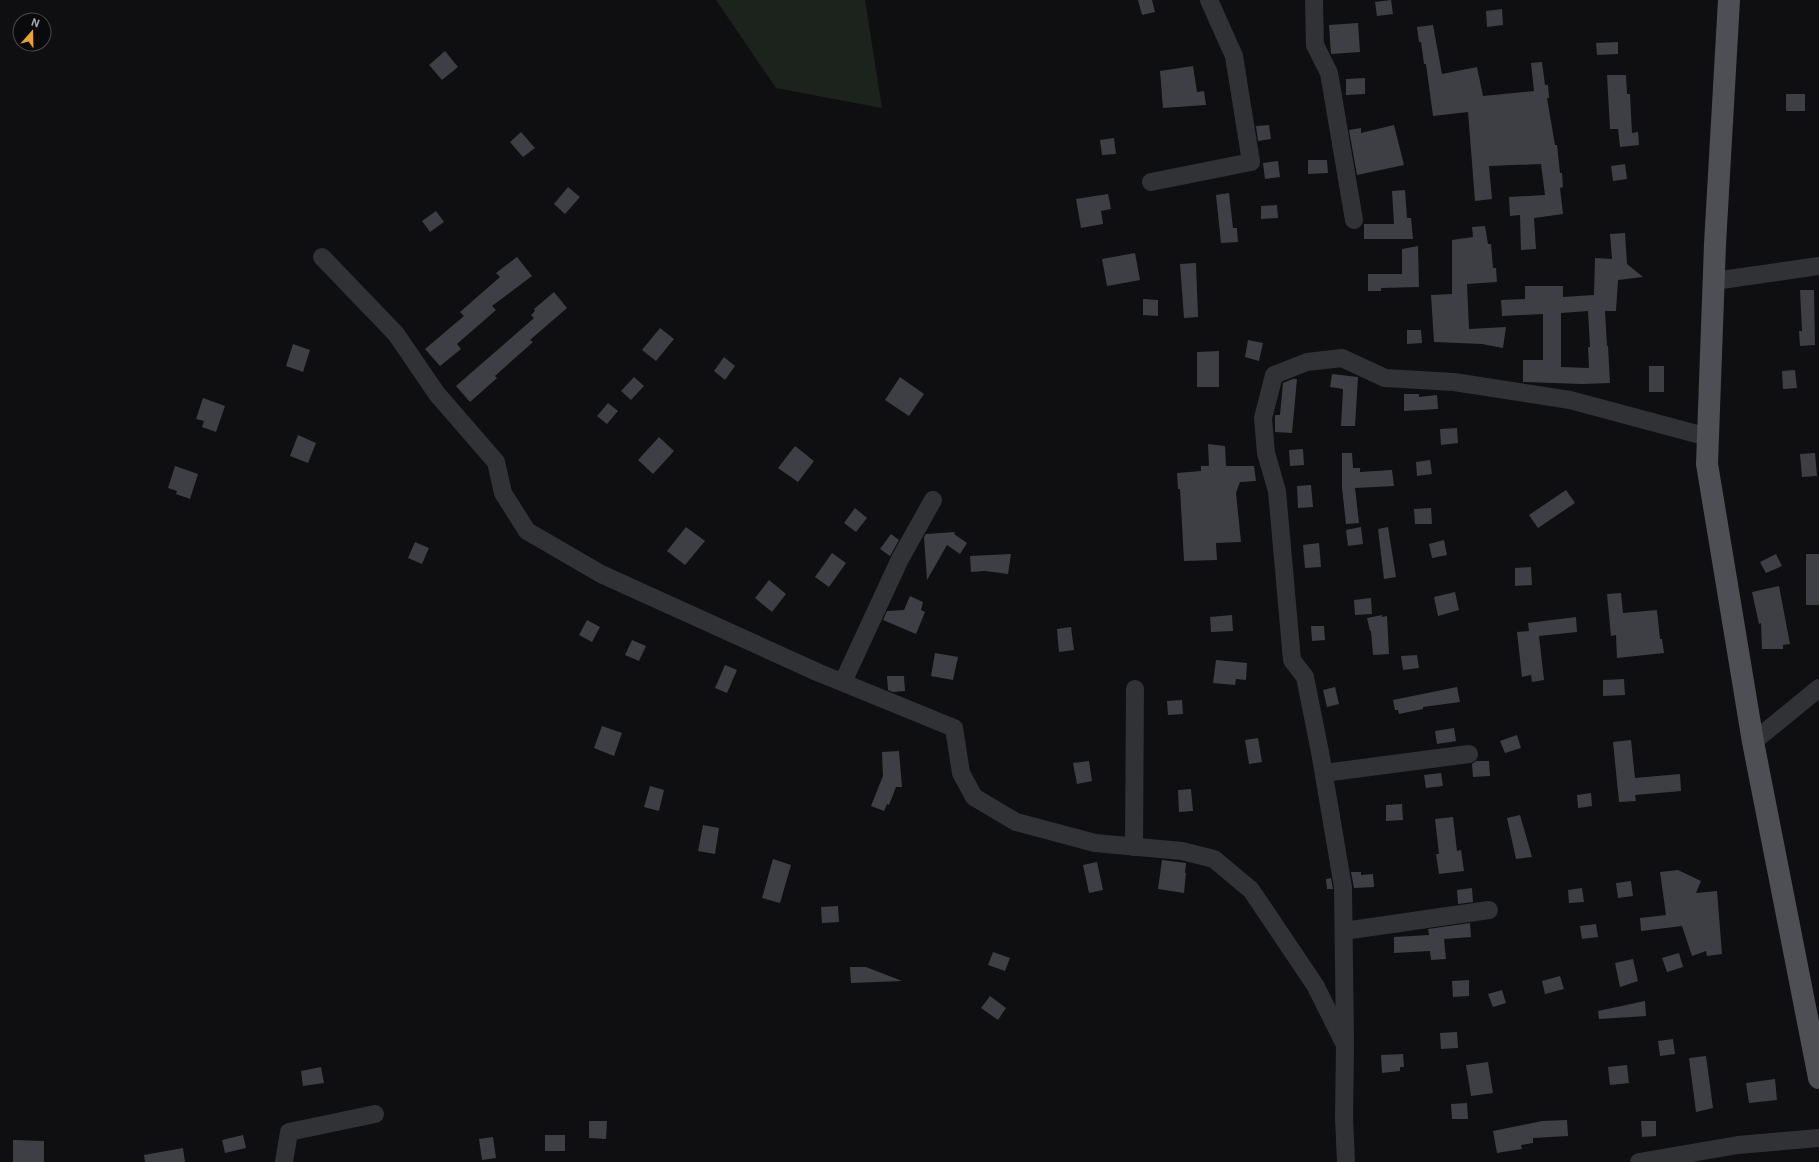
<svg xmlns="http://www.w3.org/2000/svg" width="1819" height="1162" font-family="Roboto,sans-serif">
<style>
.green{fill:#1c231d}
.building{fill:#3e3f44;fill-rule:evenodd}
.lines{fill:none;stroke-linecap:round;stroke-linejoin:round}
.minor{stroke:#313235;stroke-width:18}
.major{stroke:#4d4f54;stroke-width:22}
</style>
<rect width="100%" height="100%" fill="#0f0f11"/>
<path class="green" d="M716,0h149l17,108 -106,-20z"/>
<g class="building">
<path d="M1138,0h14l3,12 -13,3z"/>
<path d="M1391,0l2,14 -16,2 -2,-14z"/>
<path d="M1502,9l1,16 -16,2 -1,-16z"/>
<path d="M1358,23l2,29 -29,2 -2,-29z"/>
<path d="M1433,25l9,49 35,-7 6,29 51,-5 -3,-28 11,-1 3,23h3l1,13h-2l8,47h2l3,28h2l1,14 -3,1 3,26 -29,4 2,31 -15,1 -1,-35 -10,1 -1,-19 36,-2 -4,-31 -52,2 3,33 -17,2 -7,-89 -35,4 -7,-52h-2l-3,-22h-2l-2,-15z"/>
<path d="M1618,42v12l-21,1 -1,-12z"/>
<path d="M445,51l13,16 -16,13 -13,-15z"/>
<path d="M1193,66l4,26 7,-1 2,14 -43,3 -3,-37z"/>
<path d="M1607,75h19l1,19h3l2,39 6,-1 1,13 -19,2 -2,-18h-8z"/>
<path d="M1365,78v16l-19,1v-16z"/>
<rect x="1786" y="94" width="19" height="17"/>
<path d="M1269,125l2,14 -13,2 -2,-15z"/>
<path d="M1394,125l10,40 -47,10 -8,-45 12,-2v5z"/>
<path d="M521,132l14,16 -12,9 -13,-15z"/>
<path d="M1114,138l2,16 -14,1 -2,-15z"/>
<path d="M1308,160h19l1,13 -20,1z"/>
<path d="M1278,161l2,16 -15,2 -2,-16z"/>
<path d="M1625,164l2,15 -14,2 -2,-15z"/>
<path d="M568,187l12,10 -15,17 -11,-10z"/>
<path d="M1405,190l2,28h4l2,21h-49v-15h30l-2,-33z"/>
<path d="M1229,193l4,35h4l1,14 -17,1 -5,-48z"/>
<path d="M1108,194l3,15 -10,2 2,13 -22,4 -5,-29z"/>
<path d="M1277,205l1,13 -17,1v-13z"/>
<path d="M436,211l8,11 -14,10 -8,-11z"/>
<path d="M1485,226l3,18h3l2,24h3l1,14 -30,2 2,45 37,-2 -3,21 -21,-4 -48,-2 -3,-47 21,-1v-54l21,-3 -1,-10z"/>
<path d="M1625,233l2,31 16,13 -25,3 -2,31h-11l2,35h1l2,37 -28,1 -59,-2v-22h20v-46l-41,2 -1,-16 24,-1v-13h38v11l31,-2 1,-37 17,1 -2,-25zM1588,311l2,36h-2l1,21 -28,-1v-54z"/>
<path d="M1418,246l1,41 -38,1v3h-13v-17h34v-25z"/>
<path d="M1135,253l5,27 -33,6 -5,-27z"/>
<path d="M517,257l15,19 -40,30 4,4 -39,34 4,5 -21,17 -15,-17 39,-33 -4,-4 40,-35 -4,-4z"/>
<path d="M1196,263l2,54 -14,1 -4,-54z"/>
<path d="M1800,290h14l1,55 -15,1 -1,-15h3z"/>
<path d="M554,292l13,16 -37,32 3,2 -38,34 2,2 -27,24 -14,-16 78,-68 -3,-3 4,-4 -1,-2z"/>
<path d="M1143,299l15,1v16l-15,-1z"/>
<path d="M660,328l14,11 -18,22 -14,-11z"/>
<path d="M1407,330h14l1,13 -15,1z"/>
<path d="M1248,340l15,3 -4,18 -14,-4z"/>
<path d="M293,344l17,6 -7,22 -17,-6z"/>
<path d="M1219,351v36h-22v-35z"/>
<path d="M724,357l11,9 -10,14 -11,-9z"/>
<rect x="1649" y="366" width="15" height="26"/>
<path d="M1795,370l2,18 -14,1 -1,-18z"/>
<path d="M1332,374l26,3 -3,49h-14l2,-37 -13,-2z"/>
<path d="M634,377l10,9 -13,14 -10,-9z"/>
<path d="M900,377l24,17 -15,22 -24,-16z"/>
<path d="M1293,379h4l-5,54 -17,-1v-17h5l3,-32z"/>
<path d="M1404,394h15v3l18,-2 1,14 -34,2z"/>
<path d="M203,398l22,8 -9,26 -14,-5 2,-6 -8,-2z"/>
<path d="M608,403l10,8 -11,13 -10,-8z"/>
<path d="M1457,428l1,15 -17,2 -1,-16z"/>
<path d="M298,435l18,8 -8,20 -18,-7z"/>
<path d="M659,437l15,14 -21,23 -15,-14z"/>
<path d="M1208,444l17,2 1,20h28l2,15 -16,1 -4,11 5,49 -25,1 1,17 -33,1 -4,-72h-2l-1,-16 24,-2v-5h8z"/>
<path d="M795,446l19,15 -16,21 -20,-14z"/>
<path d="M1303,449l1,16 -14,1 -1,-16z"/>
<path d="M1342,453h10l1,15h7v4l32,-2 2,16 -39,2 4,35 -13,1 -4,-36z"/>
<path d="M1815,453l2,23 -15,1 -2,-23z"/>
<path d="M1430,460l2,14 -15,2 -1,-14z"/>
<path d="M175,466l23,8 -8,25 -14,-5 1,-3 -9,-3z"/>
<path d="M1311,485l2,22 -15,1 -1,-22z"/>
<path d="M1566,490l9,13 -37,25 -9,-13z"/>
<path d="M855,508l12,10 -11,14 -12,-9z"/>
<path d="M1431,508l1,16h-17l-1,-15z"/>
<path d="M686,527l19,14 -20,24 -18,-14z"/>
<path d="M1361,527l2,17 -15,2 -2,-16z"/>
<path d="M1388,527l8,50 -12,2 -6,-50z"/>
<path d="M955,532l-1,2 13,9 -7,11 -13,-9 -20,35 -3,-43 2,-3z"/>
<path d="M891,534l8,6 -9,16 -10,-7z"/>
<path d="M1444,540l3,15 -15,3 -3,-14z"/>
<path d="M415,542l14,6 -7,16 -14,-6z"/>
<path d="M1319,543l2,24 -16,1 -2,-23z"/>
<path d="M832,553l14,10 -17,24 -14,-10z"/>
<path d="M1011,554l-3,20 -23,-3 -14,1 -1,-16z"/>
<path d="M1776,554l6,12 -16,7 -6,-11z"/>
<rect x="1806" y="554" width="13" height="51"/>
<path d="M1531,567l1,18 -17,1v-18z"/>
<path d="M769,580l17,14 -14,18 -17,-14z"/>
<path d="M1779,586l11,58 -7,1v4h-21l-1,-26 -2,1 -7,-32z"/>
<path d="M1455,592l4,18 -21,6 -4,-19z"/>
<path d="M1621,593l2,20 34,-3 3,29h2l2,14 -47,5 -1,-23 -5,1 -4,-42z"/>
<path d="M910,596l13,6 -2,8 4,2 -9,22 -33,-14 4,-9 17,-1z"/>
<path d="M1371,598l1,16 -17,1 -1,-15z"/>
<path d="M1232,615l1,16 -22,1 -1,-15z"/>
<path d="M1382,615v2l5,-1 2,38 -16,1 -2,-24h-1l-3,-13z"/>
<path d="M1576,617l1,15 -38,4 5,44 -12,2 -1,-7 -9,2 -5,-45 12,-1 -1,-8z"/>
<path d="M587,620l13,7 -8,15 -13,-7z"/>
<path d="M1311,626h13l1,14 -13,1z"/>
<path d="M1071,627l3,23 -15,2 -2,-23z"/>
<path d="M632,640l14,6 -7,15 -14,-6z"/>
<path d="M935,653l23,4 -5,23 -22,-4z"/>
<path d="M1417,655l2,13 -16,2 -2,-14z"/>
<path d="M1216,660l31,3 -1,17 -10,-1 -1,6 -22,-2z"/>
<path d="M725,665l12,5 -10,23 -12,-5z"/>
<path d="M887,676h17l1,15 -12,1 -5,-2z"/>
<path d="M1624,679l1,16 -22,1v-16z"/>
<path d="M1335,687l4,17 -12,3 -4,-17z"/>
<path d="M1457,687l3,15 -37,5v2l-24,5 -1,-4h-3l-2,-10z"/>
<path d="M1182,700l1,14 -15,1 -1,-14z"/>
<path d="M602,726l20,7 -8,23 -20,-8z"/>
<path d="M1454,728l2,13 -19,3 -2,-13z"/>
<path d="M1517,735l4,13 -16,5 -5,-12z"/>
<path d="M1258,738l4,24 -13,2 -4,-24z"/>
<path d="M1631,740l4,38 45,-4 1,17 -46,4 1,6 -17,1 -6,-60z"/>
<path d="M899,751l3,36h-6l-7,18 -2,-1 -3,7 -13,-5 12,-30 -1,-24z"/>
<path d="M1089,761l3,20 -15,3 -4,-21z"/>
<path d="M1476,761h13l1,15 -17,1 -1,-13z"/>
<path d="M1441,773l2,13 -17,2 -2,-13z"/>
<path d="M650,786l14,4 -5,21 -15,-4z"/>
<path d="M1191,789l2,22 -14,1 -1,-22z"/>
<path d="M1591,793l1,13 -14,2 -1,-13z"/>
<path d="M1402,804l1,16 -17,1v-16z"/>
<path d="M1520,815l12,42 -16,2 -9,-41z"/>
<path d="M1453,817l4,34 4,-1 3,21 -25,3 -3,-20h3l-4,-35z"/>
<path d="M703,825l16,3 -4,26 -17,-3z"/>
<path d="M773,859l18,6 -11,38 -18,-5z"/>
<path d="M1162,860l24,3 -1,10h1l-2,20 -26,-4z"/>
<path d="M1097,862l6,28 -14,3 -6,-28z"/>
<path d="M1678,870l23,11 -5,12 21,-2 5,63 -15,2 -1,-5 -14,5 -10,-30 -41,5 -1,-13 26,-3 -6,-43z"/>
<path d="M1351,872h10v3l12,-1 1,13 -20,1z"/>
<path d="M1331,878l2,11h-6l-1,-10z"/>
<path d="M1631,881l2,15 -15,2 -2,-15z"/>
<path d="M1472,888l1,14 -15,2 -1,-14z"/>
<path d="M1582,888l2,14 -15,1 -1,-13z"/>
<path d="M838,906l1,16 -17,1 -1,-16z"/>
<path d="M1470,923l1,14 -27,2 2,20 -15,1 -1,-9 -36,2v-16l35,-2 -1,-6z"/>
<path d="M1596,924l2,13 -16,2 -2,-13z"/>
<path d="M993,952l17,6 -5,13 -17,-6z"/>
<path d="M1679,953l4,14 -16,5 -5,-14z"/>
<path d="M1633,959l5,22 -18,6 -5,-24z"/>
<path d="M850,967h16l36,14 -51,2z"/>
<path d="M1560,976l4,13 -19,5 -3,-13z"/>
<path d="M1469,980v16l-16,1 -1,-16z"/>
<path d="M1502,990l4,13 -13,4 -5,-13z"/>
<path d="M990,996l16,12 -8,12 -17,-12z"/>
<path d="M1645,1001l1,15 -47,3 -1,-8z"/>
<path d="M1457,1032l1,16 -17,1 -1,-16z"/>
<path d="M1673,1039l2,15 -15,2 -2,-15z"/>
<path d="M1403,1054l1,13h-4v4l-18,2 -1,-18z"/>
<path d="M1706,1056l7,52 -17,4 -7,-54z"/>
<path d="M1488,1062l5,31 -22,3 -5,-31z"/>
<path d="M1627,1065l2,18 -19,2 -2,-18z"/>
<path d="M321,1067l3,16 -21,3 -2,-15z"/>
<path d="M1775,1079l2,21 -28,3 -3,-20z"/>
<path d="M1467,1103l1,16h-16l-1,-15z"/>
<path d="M1567,1120l1,16 -35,2v5l-12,2 1,4 -25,4 -4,-22 49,-10z"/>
<path d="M589,1121h18l-1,18 -17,-1z"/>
<path d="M1641,1121h15v15l-14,1z"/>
<path d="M243,1135l3,13 -21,5 -3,-13z"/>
<rect x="545" y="1135" width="20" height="16"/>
<path d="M493,1137l3,21 -14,2 -3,-21z"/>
<path d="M13,1140l31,1v21h-31z"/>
<path d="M183,1148l2,14h-40l-1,-7z"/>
</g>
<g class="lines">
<g class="minor">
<path d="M1314,0l1,45 14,28 25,147"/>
<path d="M1151,182l100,-20 -17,-106 -25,-56"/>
<path d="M322,257l74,77 41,60 59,68 7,31 24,38 74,43 216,98 137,56 7,45 13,24 42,25 79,21 87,8 32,8 37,31 64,95 30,60 -1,73 2,44"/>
<path d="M1714,281l105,-15"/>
<path d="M843,682l57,-123 33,-59"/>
<path d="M1753,742l66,-54"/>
<path d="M1324,773l145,-19"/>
<path d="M1134,847l1,-158"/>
<path d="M1344,931l145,-21"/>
<path d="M1345,1040l-2,-153 -23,-135 -15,-75 -13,-17 -15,-169 -11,-38 -3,-35 11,-43 33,-13 35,-4 43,20 69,4 116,18 138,37"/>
<path d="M284,1162l5,-30 86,-18"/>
<path d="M1639,1162l99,-17 81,-7"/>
</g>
<path class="major" d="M1729,0l-14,244 -8,220 46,278 66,336"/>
</g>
<g transform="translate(32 32) rotate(20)"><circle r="19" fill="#0a0a0c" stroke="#46494e"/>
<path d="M0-3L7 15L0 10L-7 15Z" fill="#e9a32f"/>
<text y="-6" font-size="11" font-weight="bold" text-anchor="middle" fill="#a1a7b1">N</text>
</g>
</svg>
